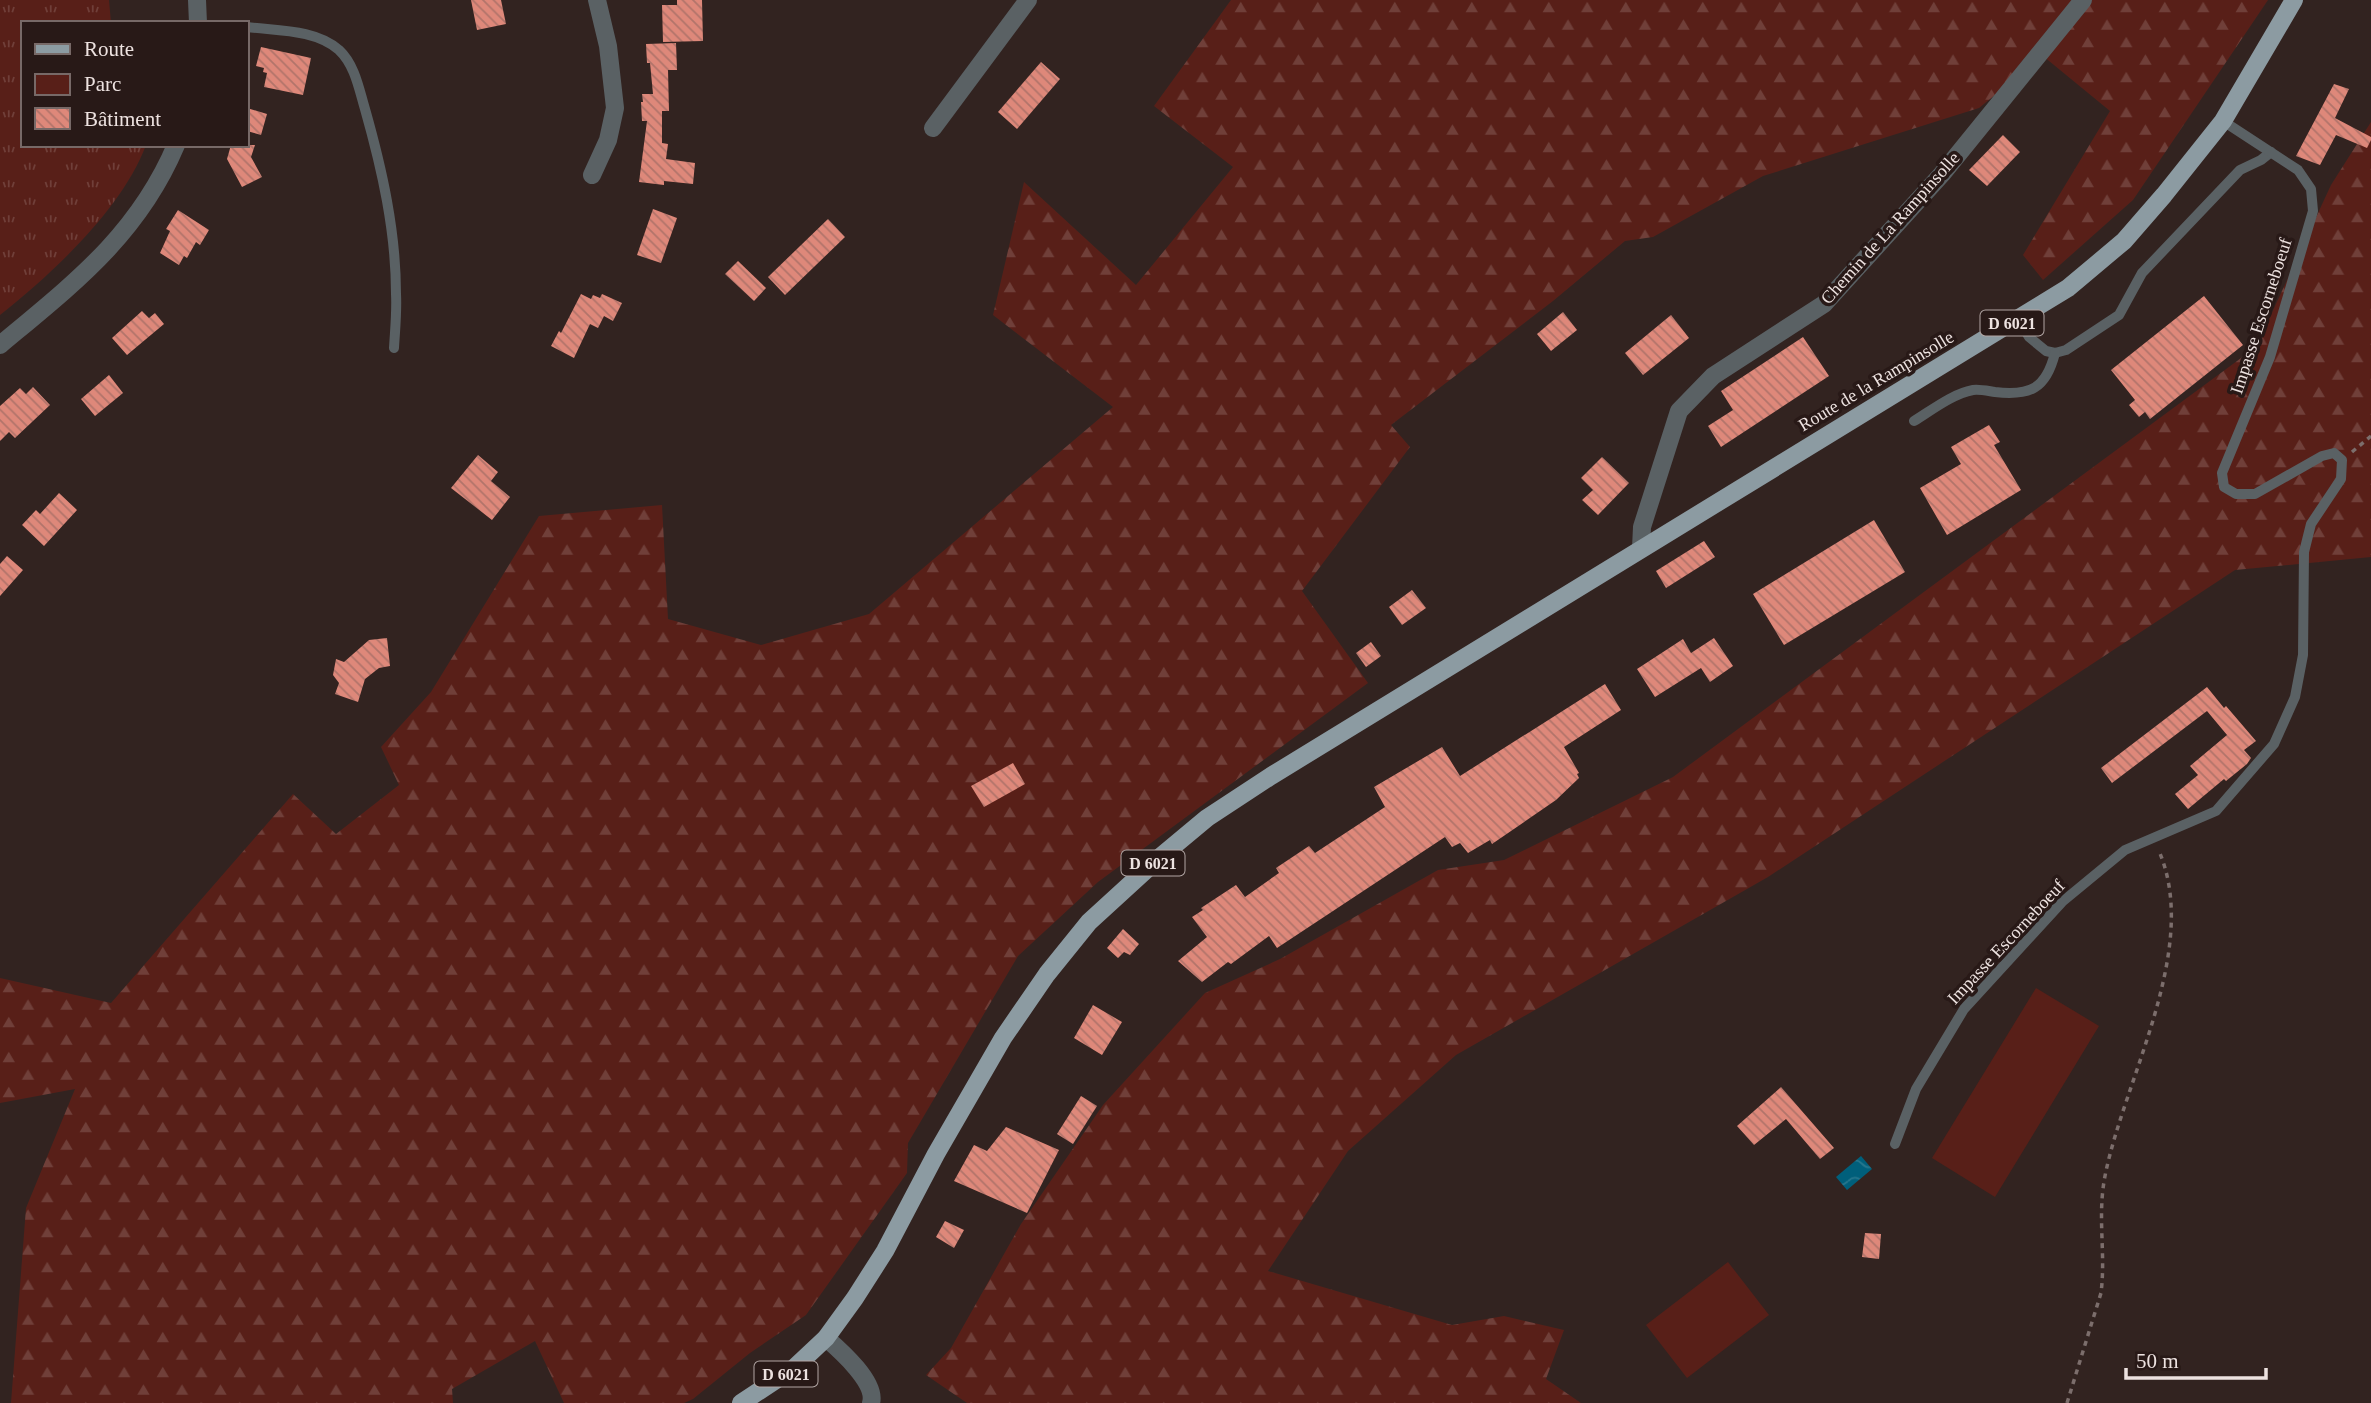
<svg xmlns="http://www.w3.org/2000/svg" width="2371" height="1403" font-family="Georgia,serif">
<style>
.grass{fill:url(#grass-tufts)}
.forest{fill:url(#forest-firs)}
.park{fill:#581f18}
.water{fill:url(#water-waves)}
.building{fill:url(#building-back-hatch)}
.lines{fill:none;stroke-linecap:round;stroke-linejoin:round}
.path{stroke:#7c6e6c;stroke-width:3.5;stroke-dasharray:5 5;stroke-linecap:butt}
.service{stroke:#5a6164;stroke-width:10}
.minor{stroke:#5a6164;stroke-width:18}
.primary{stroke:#8c9ba2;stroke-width:18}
.labels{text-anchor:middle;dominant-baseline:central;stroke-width:7;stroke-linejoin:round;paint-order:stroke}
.shield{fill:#281917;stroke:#b2a6a4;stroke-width:2}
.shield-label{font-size:16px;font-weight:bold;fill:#ede2e0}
.street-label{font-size:18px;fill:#ede2e0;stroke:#281917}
</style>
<defs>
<pattern id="grass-tufts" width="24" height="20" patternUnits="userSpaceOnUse" patternTransform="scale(1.75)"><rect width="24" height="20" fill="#581f18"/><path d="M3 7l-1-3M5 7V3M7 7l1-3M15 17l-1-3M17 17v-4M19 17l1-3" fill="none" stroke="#703f39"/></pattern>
<pattern id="forest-firs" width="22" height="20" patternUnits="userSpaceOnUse" patternTransform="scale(1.75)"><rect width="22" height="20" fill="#581f18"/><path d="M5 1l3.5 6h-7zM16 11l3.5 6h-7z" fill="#703f39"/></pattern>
<pattern id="water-waves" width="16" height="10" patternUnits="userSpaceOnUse" patternTransform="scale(1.75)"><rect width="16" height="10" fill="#005f7b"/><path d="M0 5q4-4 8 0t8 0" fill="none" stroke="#26768d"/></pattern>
<pattern id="building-back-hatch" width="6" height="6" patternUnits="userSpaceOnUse" patternTransform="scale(1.75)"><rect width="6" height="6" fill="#de887a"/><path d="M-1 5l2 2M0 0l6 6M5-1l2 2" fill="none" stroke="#b1746a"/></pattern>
</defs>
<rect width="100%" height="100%" fill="#322320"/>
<path class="grass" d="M0,0h109l2,23h-88v122h123c-24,64 -93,128 -146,170z"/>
<g class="forest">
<path d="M1231,0h1037l-135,200 -90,80 -20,-25 87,-144 -67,-55 -64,52 -216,68 -110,61 -28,4 -72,60 -162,124 19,22 -108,144 66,92 -270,199 -80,74 -110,187 -1,30 -101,142 -56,38 -57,46 -9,4h-120l-29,-62 -83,48 1,14h-442l15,-195 49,-119 -75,14v-125l111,25 182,-209 43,40 63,-49 -18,-38 50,-55 108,-176 123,-11 6,114 93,26 108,-31 244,-207 -120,-92 31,-133 112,103 97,-118 -79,-61z"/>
<path d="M2371,122v435l-136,13 -467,307 -312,178 -108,96 -80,120 184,54 52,-9 60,14 -18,49 35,24h-614l-41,-28 25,-27 70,-124 82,-119 102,-112 75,-34 158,-89 66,-10 169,-83 583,-430 75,-162z"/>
</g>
<g class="park">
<path d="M2036,988l63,38 -104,171 -63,-39z"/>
<path d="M1728,1262l41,53 -82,63 -41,-53z"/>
</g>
<path class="water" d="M1861,1156l11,13 -25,21 -11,-13z"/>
<g class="building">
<path d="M471,0h30l5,24 -29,6z"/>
<path d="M677,0h25l1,41 -40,1 -1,-37h15z"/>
<path d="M676,43l1,27h-9l1,41h-7v32l6,1 -2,15 29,4 -2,21 -29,-3v4l-25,-3 8,-61h-5l-1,-19h2l-1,-8h11l-3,-31h-3l-1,-19z"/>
<path d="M261,47l50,11 -8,37 -39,-8 3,-14 -4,-1 1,-4 -8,-2z"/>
<path d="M1041,62l19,17 -43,50 -19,-17z"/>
<path d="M2334,84l15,5 -14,29 36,19v3l-4,8 -31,-13 -16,30 -24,-9z"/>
<path d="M247,108l20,6 -6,21 -14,-4z"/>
<path d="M2003,135l17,17 -33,34 -18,-16z"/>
<path d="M231,145h24l-4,12 11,20 -20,10 -15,-28z"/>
<path d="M653,209l24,9 -16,45 -24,-8z"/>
<path d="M178,210l31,20 -9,15 -4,-3 -9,16 -3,-2 -5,9 -19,-12 10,-22 -4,-2z"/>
<path d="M828,219l17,18 -60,58 -17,-18z"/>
<path d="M738,261l28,27 -12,13 -29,-27z"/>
<path d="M581,294l10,5 2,-4 7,3 2,-4 20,9 -9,18 -9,-5 -6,12 -8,-4 -16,34 -23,-12 8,-15 2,2z"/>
<path d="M2204,296l39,49 -93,74 -5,-7 -6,5 -10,-12 6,-5 -24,-30z"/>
<path d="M142,311l7,7 6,-5 9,11 -37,31 -15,-17z"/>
<path d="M1563,312l14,18 -26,21 -14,-17z"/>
<path d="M1671,315l18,23 -46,37 -18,-22z"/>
<path d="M1803,337l26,39 -108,71 -13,-21 25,-16 -12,-19z"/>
<path d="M109,375l14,18 -28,23 -14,-17z"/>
<path d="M33,387l17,18 -35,33 -6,-6 -9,9v-35l20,-18 6,6z"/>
<path d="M1989,425l11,17 -6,3 27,45 -74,45 -27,-47 41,-24 -10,-17z"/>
<path d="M478,455l20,17 -7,9 19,16 -18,23 -41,-32z"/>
<path d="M1602,457l27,26 -31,32 -16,-15 11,-10 -12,-12z"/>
<path d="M59,493l18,17 -33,36 -22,-21 14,-15 4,4z"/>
<path d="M1874,520l31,52 -121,73 -31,-51z"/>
<path d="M1704,541l11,16 -49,31 -10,-17z"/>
<path d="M7,556l16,14 -23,26v-32z"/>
<path d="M1412,590l14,18 -24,17 -13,-18z"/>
<path d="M387,638l3,28 -11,2 -14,11 -7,23 -23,-8 4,-11 -6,-8 3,-16 8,3 25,-22z"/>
<path d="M1714,638l19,28 -23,16 -9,-14 -46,29 -18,-28 46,-30 8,14z"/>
<path d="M1371,642l10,14 -15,11 -10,-14z"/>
<path d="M1605,684l16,26 -57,37 15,26 -2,1 2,4 -23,22 -64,44 -2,-4 -22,13 -8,-10 -8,4 -7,-10 -168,111 -8,-12 -38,28 -3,-2 -26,20 -24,-21 29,-24 -15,-20 11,-7 -2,-2 35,-23 9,12 34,-24 -3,-5 33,-22 6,7 70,-46 -11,-20 68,-40 18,29z"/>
<path d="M2207,687l17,21 2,-2 30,35 -12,9 7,8 -4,6 -21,17 -2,-2 -36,30 -13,-15 23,-19 -8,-9 37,-31 -20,-24 -95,72 -11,-15z"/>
<path d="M1013,763l12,21 -41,23 -13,-21z"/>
<path d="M1123,929l16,15 -9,11 -6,-3 -6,6 -11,-10z"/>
<path d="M1093,1005l29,17 -20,33 -28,-17z"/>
<path d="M1781,1087l53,61 -14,11 -34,-40 -32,26 -17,-19z"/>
<path d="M1081,1096l16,10 -24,38 -16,-10z"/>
<path d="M1006,1127l53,23 -32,63 -73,-32 20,-36 13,6z"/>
<path d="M945,1221l19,9 -10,18 -18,-11z"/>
<path d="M1865,1233l16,1 -2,25 -17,-2z"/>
</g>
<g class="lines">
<g class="path">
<path d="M2352,452l19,-16"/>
<path d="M2067,1403l34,-110c5,-40 -4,-76 4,-117 19,-97 96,-227 54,-325"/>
</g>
<g class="service">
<path d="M247,27c30,4 68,2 92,23 16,15 20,39 26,59 17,60 31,122 31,185 1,18 -1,36 -2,54"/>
<path d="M2018,319l11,18 17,14 9,2 11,-3 53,-35 23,-42 98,-103 21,-10 10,-8"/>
<path d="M1914,421c18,-11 38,-27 59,-31 6,-1 15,1 22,2 35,4 51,-3 60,-39"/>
<path d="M1895,1144l21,-55 48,-80 98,-107 63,-52 91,-39 58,-67 21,-47 8,-42 1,-103 7,-28 30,-45 1,-19 -8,-7 -12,3 -67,38h-19l-12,-7 -2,-14 48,-116 43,-146 -2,-22 -13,-19 -75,-49"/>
</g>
<g class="minor">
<path d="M197,0l1,23"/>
<path d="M933,128l95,-128"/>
<path d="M592,175l16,-35 7,-32 -7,-62 -11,-46"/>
<path d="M0,345c73,-61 138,-110 176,-200"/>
<path d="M1641,548l1,-21 37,-116 34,-35 111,-72 118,-130 141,-174"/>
<path d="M826,1338c15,13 51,45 45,65"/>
</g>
<path class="primary" d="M741,1403l53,-35 32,-30 29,-40 30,-47 51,-97 67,-116 44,-64 42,-52 70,-64 48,-40 64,-42 797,-488 56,-47 40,-46 59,-74 71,-121"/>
</g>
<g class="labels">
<g class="shield">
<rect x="1980.5" y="310.5" width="63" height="25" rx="5"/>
<rect x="1121.5" y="850.5" width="63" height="25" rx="5"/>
<rect x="754.5" y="1361.5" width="63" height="25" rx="5"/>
</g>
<g class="shield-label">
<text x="2012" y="323">D 6021</text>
<text x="1153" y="863">D 6021</text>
<text x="786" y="1374">D 6021</text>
</g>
<g class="street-label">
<text transform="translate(1890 228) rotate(-48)">Chemin de La Rampinsolle</text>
<text transform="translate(2261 316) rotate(-72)">Impasse Escorneboeuf</text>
<text transform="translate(1876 381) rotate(-31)">Route de la Rampinsolle</text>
<text transform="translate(2006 942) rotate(-47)">Impasse Escorneboeuf</text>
</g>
</g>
<rect x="21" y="21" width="228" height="126" fill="#281917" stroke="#776967" stroke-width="2"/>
<rect x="35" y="44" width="35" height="10" fill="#8c9ba2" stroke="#776967" stroke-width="2"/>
<text x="84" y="56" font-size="21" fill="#ede2e0">Route</text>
<rect x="35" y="74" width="35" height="21" fill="#581f18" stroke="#776967" stroke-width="2"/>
<text x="84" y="91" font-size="21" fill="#ede2e0">Parc</text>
<rect x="35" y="108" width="35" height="21" fill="url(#building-back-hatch)" stroke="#776967" stroke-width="2"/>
<text x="84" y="126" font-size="21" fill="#ede2e0">Bâtiment</text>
<path d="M2126 1368v10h140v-10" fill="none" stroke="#ede2e0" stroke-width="3.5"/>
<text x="2136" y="1368" font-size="21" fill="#ede2e0" stroke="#281917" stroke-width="5" paint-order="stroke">50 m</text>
</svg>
